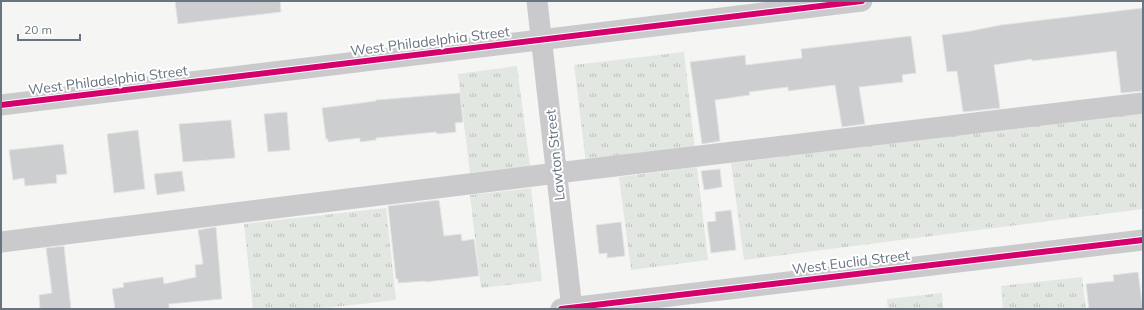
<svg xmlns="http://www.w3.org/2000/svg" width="1144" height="310" font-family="Mulish,sans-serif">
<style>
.grass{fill:url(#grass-tufts)}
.building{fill:#cdcecf;stroke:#e4e4e4}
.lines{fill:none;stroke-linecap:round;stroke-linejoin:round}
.minor{stroke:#cacacc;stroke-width:21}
.cycleway-casing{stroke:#fff;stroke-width:8}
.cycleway{stroke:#d6006c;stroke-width:6}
.labels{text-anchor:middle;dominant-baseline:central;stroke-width:4;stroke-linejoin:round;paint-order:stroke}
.street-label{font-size:14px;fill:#687482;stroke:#fff}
</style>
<defs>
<pattern id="grass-tufts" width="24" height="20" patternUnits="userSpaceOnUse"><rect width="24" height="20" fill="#e3e7e2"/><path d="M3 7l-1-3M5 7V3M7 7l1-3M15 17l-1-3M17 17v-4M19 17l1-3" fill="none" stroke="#bcc0bd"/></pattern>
</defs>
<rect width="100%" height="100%" fill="#f5f5f4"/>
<g class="grass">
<path d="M684,52l11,98 -109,13 -12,-98z"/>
<path d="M517,66l13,100 -60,7 -12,-99z"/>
<path d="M1143,112v97l-399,51 -13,-97z"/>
<path d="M697,167l11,93 -77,10 -12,-93z"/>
<path d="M531,188l11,93 -61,7 -11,-93z"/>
<path d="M386,208l10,92 -81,9h-62l-9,-85z"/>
<path d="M1082,277l4,32h-83l-2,-23z"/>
<path d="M942,293l1,16h-55l-1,-10z"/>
</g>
<g class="building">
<path d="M175,1h105l1,11 -103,12z"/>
<path d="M1143,8v83l-22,2 -5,-42 -84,10v-2l-38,6 6,43 -37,4 -6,-41 -10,1 -5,-37 29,-4 30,-6z"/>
<path d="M911,36l5,37 -14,2 1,7 -44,5 6,37 -23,3 -7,-42 -47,6v-4l-39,5 1,3 -35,5 5,41 -18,3 -12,-82 55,-7 1,10 56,-7 -1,-9z"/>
<path d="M460,93l3,29 -8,1 1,9 -19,2 -1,-2 -60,6v2l-16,2v-4l-32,4v-3h-2l-4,-31 54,-7v-1z"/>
<path d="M287,112l3,38 -22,2 -4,-38z"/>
<path d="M231,120l4,38 -52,4 -4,-38z"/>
<path d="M138,130l7,59 -31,4 -7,-59z"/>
<path d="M63,144l4,30 -11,1 1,8 -32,3 -1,-8 -11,2 -4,-30z"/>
<path d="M720,169l2,18 -18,3 -3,-19z"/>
<path d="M182,171l3,20 -28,4 -3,-21z"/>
<path d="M439,200l5,36 17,-2 1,7 12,-2 5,37 -54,6v-1l-27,2v-4h-2l-8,-73z"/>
<path d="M731,210l5,40 -25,3 -4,-31 9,-1 -1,-9z"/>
<path d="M621,222l4,34 -18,2v-5l-8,1 -3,-29z"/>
<path d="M216,227l6,72 -53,5v5h-54l-3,-20 12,-2 -1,-4 40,-6 1,7 32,-7 -1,-12 8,-1 -5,-34z"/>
<path d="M64,246l7,63h-31l-1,-14 13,-2 -6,-45z"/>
<path d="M1138,272l5,37h-54l-3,-25 28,-3 -1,-6z"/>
</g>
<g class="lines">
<g class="minor">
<path d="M537,1l35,308"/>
<path d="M1,105l861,-104"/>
<path d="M1,242l556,-69 586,-70"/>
<path d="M561,309l582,-69"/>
</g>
<defs>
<g id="cycleway">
<path d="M1,105l861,-104"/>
<path d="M561,309l582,-69"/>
</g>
</defs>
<use href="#cycleway" class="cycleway-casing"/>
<use href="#cycleway" class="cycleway"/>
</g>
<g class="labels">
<g class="street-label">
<text transform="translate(430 41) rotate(-7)">West Philadelphia Street</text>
<text transform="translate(108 80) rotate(-7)">West Philadelphia Street</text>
<text transform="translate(555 155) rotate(-96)">Lawton Street</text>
<text transform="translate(851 262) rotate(-7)">West Euclid Street</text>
</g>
</g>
<rect width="1144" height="310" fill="none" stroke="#687482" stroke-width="4"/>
<path d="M18 34v6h62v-6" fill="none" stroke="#687482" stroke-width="2"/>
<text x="24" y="34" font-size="12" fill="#687482" stroke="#ffffff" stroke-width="3" paint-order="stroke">20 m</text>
</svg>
